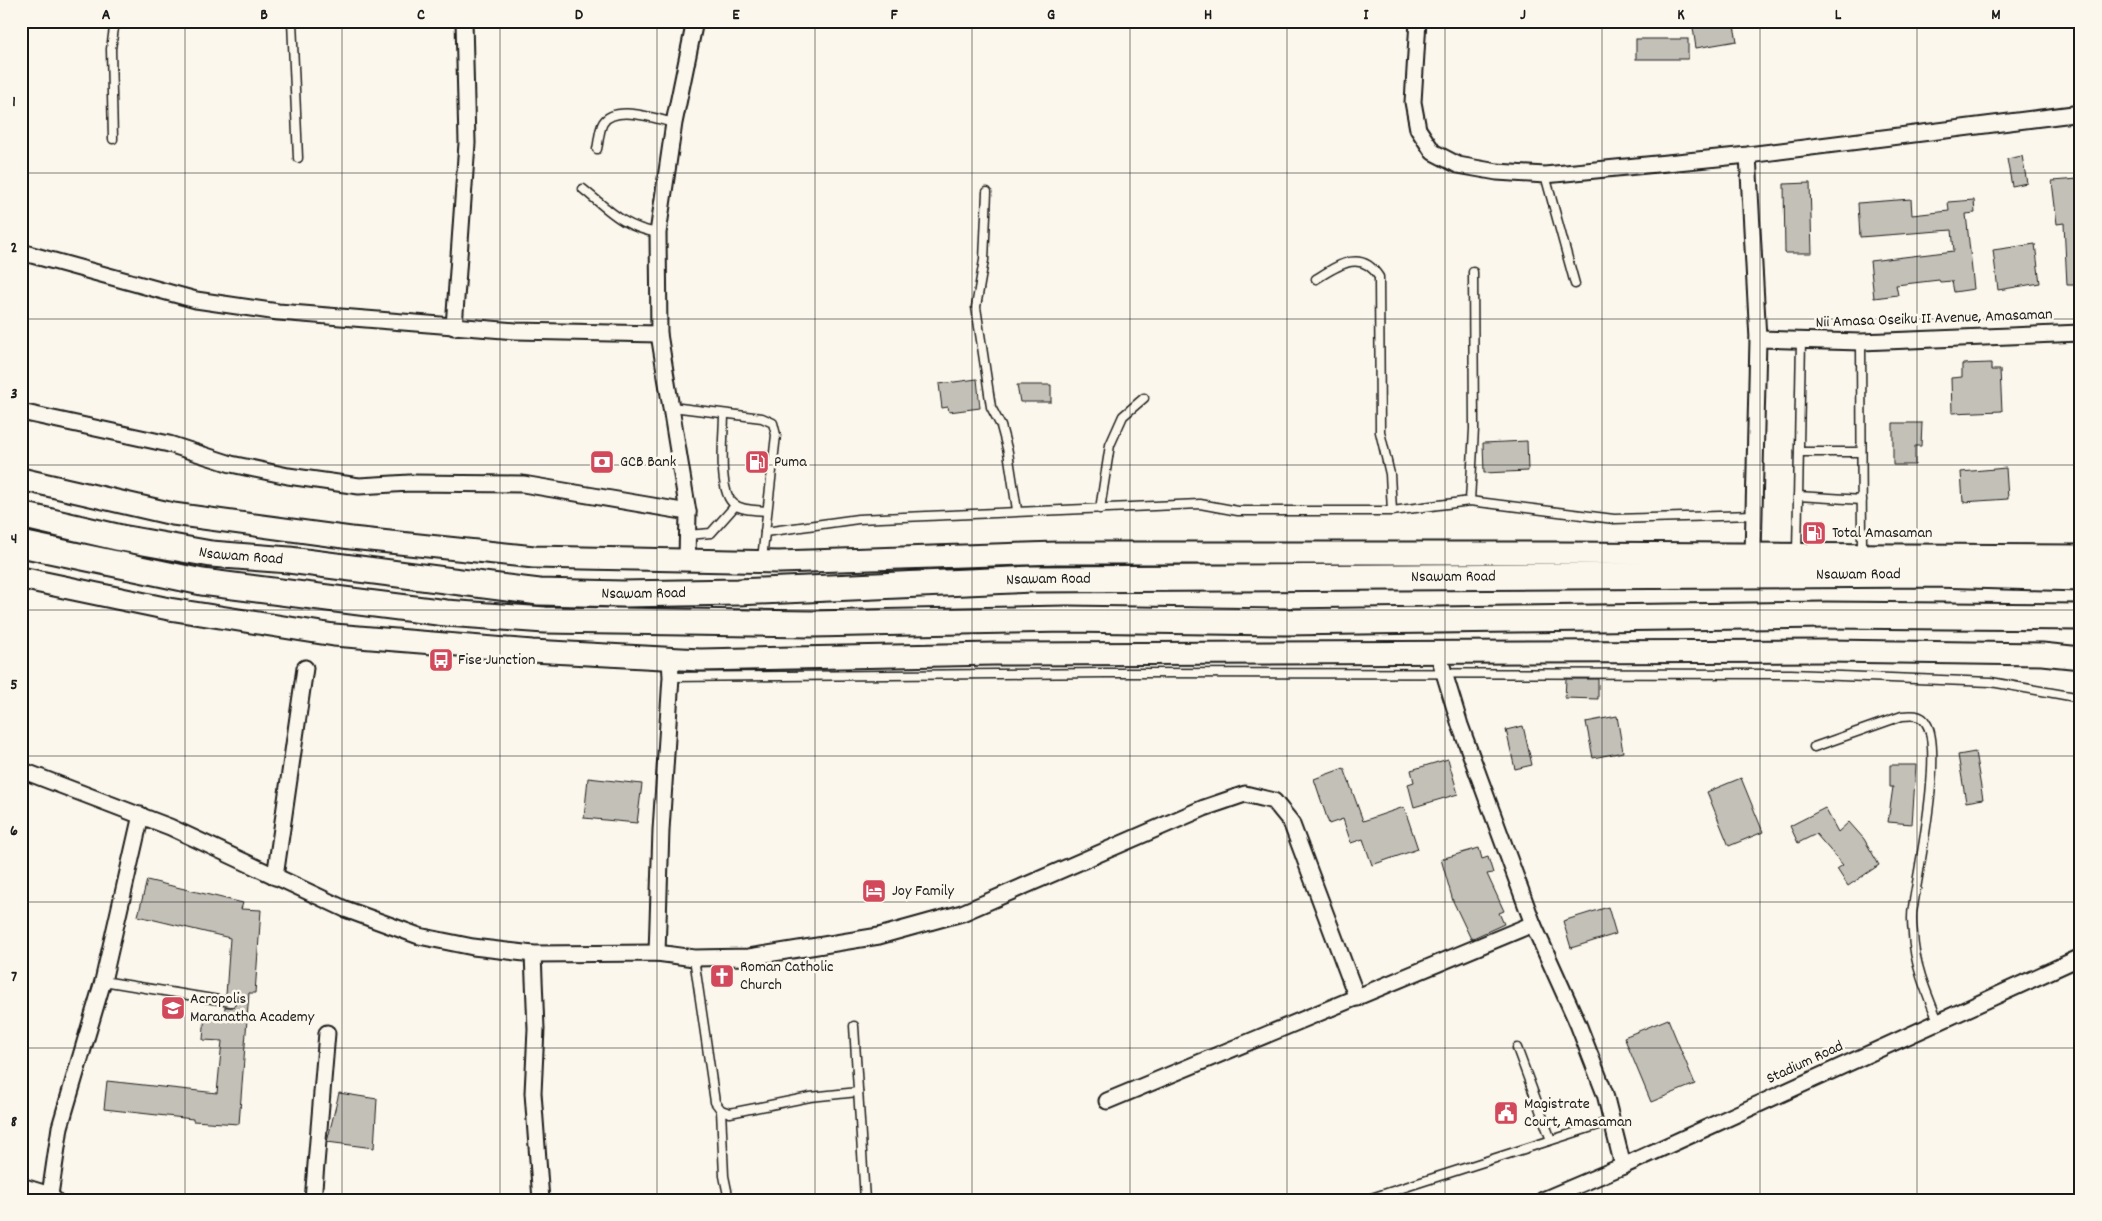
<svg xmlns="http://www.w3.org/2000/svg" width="2102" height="1221" font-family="Dekko,sans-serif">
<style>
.building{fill:#c3c0b8;stroke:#1c1c1c}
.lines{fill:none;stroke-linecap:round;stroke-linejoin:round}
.service-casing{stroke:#1c1c1c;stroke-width:11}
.minor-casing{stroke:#1c1c1c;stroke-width:19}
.secondary-casing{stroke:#1c1c1c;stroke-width:25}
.trunk-casing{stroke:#1c1c1c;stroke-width:29}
.service{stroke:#fbf7ec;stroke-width:8}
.minor{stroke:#fbf7ec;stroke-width:15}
.secondary{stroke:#fbf7ec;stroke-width:21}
.trunk{stroke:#fbf7ec;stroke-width:25}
.grid{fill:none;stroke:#1c1c1c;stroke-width:1;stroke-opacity:0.55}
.labels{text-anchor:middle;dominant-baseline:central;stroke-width:5;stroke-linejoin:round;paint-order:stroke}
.street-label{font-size:16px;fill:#1c1c1c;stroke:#fbf7ec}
.poi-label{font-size:16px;fill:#1c1c1c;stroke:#fbf7ec;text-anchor:start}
.neatline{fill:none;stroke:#1c1c1c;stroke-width:2}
.grid-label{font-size:16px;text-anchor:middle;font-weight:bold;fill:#1c1c1c}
</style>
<rect width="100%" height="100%" fill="#fbf7ec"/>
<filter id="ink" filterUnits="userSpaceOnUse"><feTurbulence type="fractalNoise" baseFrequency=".02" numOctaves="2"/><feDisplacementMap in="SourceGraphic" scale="10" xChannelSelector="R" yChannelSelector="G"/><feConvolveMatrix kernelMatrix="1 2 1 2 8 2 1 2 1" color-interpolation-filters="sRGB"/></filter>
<g filter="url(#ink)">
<g class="building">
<path d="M1692,21h41l4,20 -41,7z"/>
<rect x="1636" y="39" width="52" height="20"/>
<path d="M2022,156l5,27 -15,3 -5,-27z"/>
<path d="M2078,179l3,30v76h-14l-3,-62 -7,1 -5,-43z"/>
<path d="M1810,183l2,70h-27l-1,-69z"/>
<path d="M1911,199l1,16 37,-4 -1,-9 26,-2 1,13 -9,1 8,75 -20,3 -2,-11 -12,1 -1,-2 -43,5 2,10 -24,3 -4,-37 84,-10 -2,-21 -92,7 -2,-34z"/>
<path d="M2035,244l5,39 -42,7 -5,-40z"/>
<path d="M1991,363v7h9l2,41 -50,2 -1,-35 11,-1v-13z"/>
<path d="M977,379l3,29 -31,4 -1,-5 -6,1 -3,-24z"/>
<path d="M1017,385h34v17h-31z"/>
<path d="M1893,423h29l-1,23h-6v19h-22z"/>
<path d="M1527,441l1,30 -44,2 -1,-30z"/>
<path d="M2006,468l2,31 -45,3 -2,-30z"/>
<path d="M1566,679h32v20l-33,-1z"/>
<path d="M1617,716l6,36 -30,6 -7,-36z"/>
<path d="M1523,726l9,39 -17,4 -9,-39z"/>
<path d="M1975,752l8,47 -17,3 -8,-47z"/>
<path d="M1448,759l10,35 -44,13 -6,-23 6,-2 -3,-12z"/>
<path d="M1890,765h26l-4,59 -24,-2 5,-35h-3z"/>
<path d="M1344,768l19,53 41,-14 14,42 -46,16 -9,-26 -12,4 -8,-24 -14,5 -15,-45z"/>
<path d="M588,778l54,6 -5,39 -53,-5z"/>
<path d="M1741,778l22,54 -34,14 -22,-54z"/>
<path d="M1825,808l13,24 11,-10 15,17 15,26 -31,21 -11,-17 6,-4 -27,-31 -18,9 -8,-17z"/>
<path d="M1479,848l3,11 6,-2 5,16 -6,1 17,37 -5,2 5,11 -33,15 -18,-38 -12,-42z"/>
<path d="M147,880l96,23 -2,6 20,1 -6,83h-6l-10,131 -46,-3v-2l-89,-10 3,-28 110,12 5,-52 -19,-1 2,-27 19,1 1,-7h8l3,-4 -2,-6 -8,-2 4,-57 -92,-22z"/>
<path d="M1608,907l8,27 -45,14 -8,-27z"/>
<path d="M1668,1019l27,65 -44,18 -27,-65z"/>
<path d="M339,1093l38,6 -3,49 -47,-6z"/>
</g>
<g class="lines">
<defs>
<g id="service">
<path d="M292,21l6,137"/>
<path d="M113,139l-2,-90 4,-28"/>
<path d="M597,149c2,-8 2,-19 6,-26 12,-19 54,-4 71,0"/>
<path d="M1545,175l30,109"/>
<path d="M583,189c27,22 40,38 75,44"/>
<path d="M987,192l-3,68 -8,47 15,100 10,19 7,26 9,58"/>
<path d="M1316,279c21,-13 45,-31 63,-2l1,155 10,42 2,37"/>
<path d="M1861,342l1,210"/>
<path d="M672,407l90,11 11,5 3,12 -14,124"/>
<path d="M724,414c0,21 -7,77 10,90 8,7 23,6 33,7"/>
<path d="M1799,452h62"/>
<path d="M1798,496l64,4"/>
<path d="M1470,501l4,-72 -1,-157"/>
<path d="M1100,509l10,-64 13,-29 21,-18"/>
<path d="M765,532l93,-13 342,-15 38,7h154l78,-10 144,18 140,-4"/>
<path d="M687,535l24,-2 24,-27"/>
<path d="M1797,553l4,-213"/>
<path d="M671,677l435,-4 685,1 200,8 90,16"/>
<path d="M1814,747l88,-31c9,-1 19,-2 24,7 18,26 -8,149 -13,184 -2,9 -1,18 0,27 1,30 14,60 25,87"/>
<path d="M694,958l21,144 6,8 9,3 80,-16 48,-5"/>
<path d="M103,981l128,21"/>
<path d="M854,1026l11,174"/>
<path d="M1517,1048l34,92"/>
<path d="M721,1110l3,66 5,24"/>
<path d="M1365,1200l246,-79"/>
</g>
<g id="minor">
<path d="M1418,21l-5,81 5,27 15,23 25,13 39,7 48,3 203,-20 333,-42"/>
<path d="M1748,155l10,184 -5,217"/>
<path d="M21,252l175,48 82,12 238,19 143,3"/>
<path d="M454,327l13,-184 -3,-122"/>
<path d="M1758,339l103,3 220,-9"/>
<path d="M21,412l148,32 62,20 57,12 71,10 51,-3 113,1 165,28"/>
<path d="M687,560l1,-48 -29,-178 -1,-101 16,-110 21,-102"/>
<path d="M1438,653l22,72 73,199 45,100 27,70 18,72"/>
<path d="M21,770l149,57 175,82 74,27 54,11 60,7 124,-1 37,5 55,-1 130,-21 83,-23 242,-105 41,-14 29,7 17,21 66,176"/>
<path d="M275,877l30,-209"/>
<path d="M657,953l4,-123 10,-153 -1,-18"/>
<path d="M533,954l3,75 -3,64 8,107"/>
<path d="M1107,1101l426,-177"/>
<path d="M21,1186l29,9 5,5"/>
<path d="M50,1195l10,-68 43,-146 38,-166"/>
<path d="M313,1200l14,-167"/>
<path d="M1543,1200l80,-34 458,-209"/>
</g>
<g id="secondary">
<path d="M21,479l152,35 178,24 183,19 245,5 278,-9h502l522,3"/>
<path d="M21,578l148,31 165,26 198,16 168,9 294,-6 834,-3 214,3 39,4"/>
</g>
<g id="trunk">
<path id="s1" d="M21,515l100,23 90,16 78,6 250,32 84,2 115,-2 295,-13 901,-5 147,4"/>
<path d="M21,544l181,38 244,31 99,7 267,4 255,-5 217,3 542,-7 255,2"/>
</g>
</defs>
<use href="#service" class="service-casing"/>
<use href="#minor" class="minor-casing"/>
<use href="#secondary" class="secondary-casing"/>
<use href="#trunk" class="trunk-casing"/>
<use href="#service" class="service"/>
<use href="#minor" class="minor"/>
<use href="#secondary" class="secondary"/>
<use href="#trunk" class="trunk"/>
</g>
</g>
<path class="grid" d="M185,21v1179M342,21v1179M500,21v1179M657,21v1179M815,21v1179M972,21v1179M1130,21v1179M1287,21v1179M1445,21v1179M1602,21v1179M1760,21v1179M1917,21v1179M21,173h2060M21,319h2060M21,465h2060M21,610h2060M21,756h2060M21,902h2060M21,1048h2060"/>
<defs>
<symbol id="bank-square" viewBox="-11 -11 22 22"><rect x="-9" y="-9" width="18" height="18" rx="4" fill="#d1495b" stroke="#fbf7ec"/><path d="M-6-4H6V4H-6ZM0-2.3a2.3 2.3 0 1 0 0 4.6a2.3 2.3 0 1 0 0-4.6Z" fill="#fff"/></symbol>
<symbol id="fuel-square" viewBox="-11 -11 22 22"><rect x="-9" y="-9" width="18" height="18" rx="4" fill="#d1495b" stroke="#fbf7ec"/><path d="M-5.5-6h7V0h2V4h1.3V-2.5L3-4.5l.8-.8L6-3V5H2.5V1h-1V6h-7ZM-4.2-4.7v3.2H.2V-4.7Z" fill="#fff"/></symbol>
<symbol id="bus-square" viewBox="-11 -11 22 22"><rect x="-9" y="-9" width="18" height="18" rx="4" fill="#d1495b" stroke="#fbf7ec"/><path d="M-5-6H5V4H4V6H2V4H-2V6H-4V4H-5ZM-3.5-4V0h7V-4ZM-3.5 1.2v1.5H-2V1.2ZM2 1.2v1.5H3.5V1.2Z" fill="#fff"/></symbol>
<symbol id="hotel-square" viewBox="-11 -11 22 22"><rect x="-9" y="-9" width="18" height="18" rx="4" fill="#d1495b" stroke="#fbf7ec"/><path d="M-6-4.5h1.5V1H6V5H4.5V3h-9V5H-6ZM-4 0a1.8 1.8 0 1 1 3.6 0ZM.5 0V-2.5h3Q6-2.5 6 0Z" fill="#fff"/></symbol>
<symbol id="church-square" viewBox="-11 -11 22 22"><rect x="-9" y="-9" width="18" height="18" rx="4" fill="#d1495b" stroke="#fbf7ec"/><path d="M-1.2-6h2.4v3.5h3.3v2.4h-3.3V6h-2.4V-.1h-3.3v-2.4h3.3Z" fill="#fff"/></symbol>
<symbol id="school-square" viewBox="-11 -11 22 22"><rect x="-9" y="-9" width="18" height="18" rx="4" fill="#d1495b" stroke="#fbf7ec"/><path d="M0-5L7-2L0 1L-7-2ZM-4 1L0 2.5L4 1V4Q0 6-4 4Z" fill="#fff"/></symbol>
<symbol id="civic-square" viewBox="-11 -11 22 22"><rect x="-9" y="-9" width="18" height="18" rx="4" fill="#d1495b" stroke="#fbf7ec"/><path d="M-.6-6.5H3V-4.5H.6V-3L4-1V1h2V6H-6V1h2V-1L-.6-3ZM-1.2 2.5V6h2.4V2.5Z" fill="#fff"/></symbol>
</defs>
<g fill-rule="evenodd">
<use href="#bank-square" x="588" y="448" width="28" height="28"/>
<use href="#fuel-square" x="743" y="448" width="28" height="28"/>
<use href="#fuel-square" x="1800" y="519" width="28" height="28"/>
<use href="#bus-square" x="427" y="646" width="28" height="28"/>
<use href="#hotel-square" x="860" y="877" width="28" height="28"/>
<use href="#church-square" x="708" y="962" width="28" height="28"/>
<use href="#school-square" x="159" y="994" width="28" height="28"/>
<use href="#civic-square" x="1492" y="1099" width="28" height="28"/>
</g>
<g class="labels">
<g class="street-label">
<text transform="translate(1934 319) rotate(-2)">Nii Amasa Oseiku II Avenue, Amasaman</text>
<text stroke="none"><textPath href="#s1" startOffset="224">Nsawam Road</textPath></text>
<text stroke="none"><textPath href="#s1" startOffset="1844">Nsawam Road</textPath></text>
<text stroke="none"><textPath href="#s1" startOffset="1439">Nsawam Road</textPath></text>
<text stroke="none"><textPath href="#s1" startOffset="1034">Nsawam Road</textPath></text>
<text stroke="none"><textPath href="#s1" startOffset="629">Nsawam Road</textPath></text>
<text transform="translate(1805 1063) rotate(-25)">Stadium Road</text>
</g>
<g class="poi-label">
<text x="620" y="462">GCB Bank</text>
<text x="774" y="462">Puma</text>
<text x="1832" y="533">Total Amasaman</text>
<text x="458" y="660">Fise Junction</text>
<text x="892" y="891">Joy Family</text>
<text x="740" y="967">Roman Catholic<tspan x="740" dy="18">Church</tspan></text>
<text x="190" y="999">Acropolis<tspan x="190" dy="18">Maranatha Academy</tspan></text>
<text x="1524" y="1104">Magistrate<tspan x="1524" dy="18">Court, Amasaman</tspan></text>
</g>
</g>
<rect width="2102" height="1221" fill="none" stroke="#fbf7ec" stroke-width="55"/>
<rect x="28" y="28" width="2046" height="1166" class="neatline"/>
<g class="grid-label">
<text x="106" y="19">A</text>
<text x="264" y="19">B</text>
<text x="421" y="19">C</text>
<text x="579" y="19">D</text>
<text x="736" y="19">E</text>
<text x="894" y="19">F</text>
<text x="1051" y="19">G</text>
<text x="1208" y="19">H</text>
<text x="1366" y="19">I</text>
<text x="1523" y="19">J</text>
<text x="1681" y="19">K</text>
<text x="1838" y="19">L</text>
<text x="1996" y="19">M</text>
<text x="14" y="106">1</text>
<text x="14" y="252">2</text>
<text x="14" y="398">3</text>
<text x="14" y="543">4</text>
<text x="14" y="689">5</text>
<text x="14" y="835">6</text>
<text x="14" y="981">7</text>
<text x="14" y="1126">8</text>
</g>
</svg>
